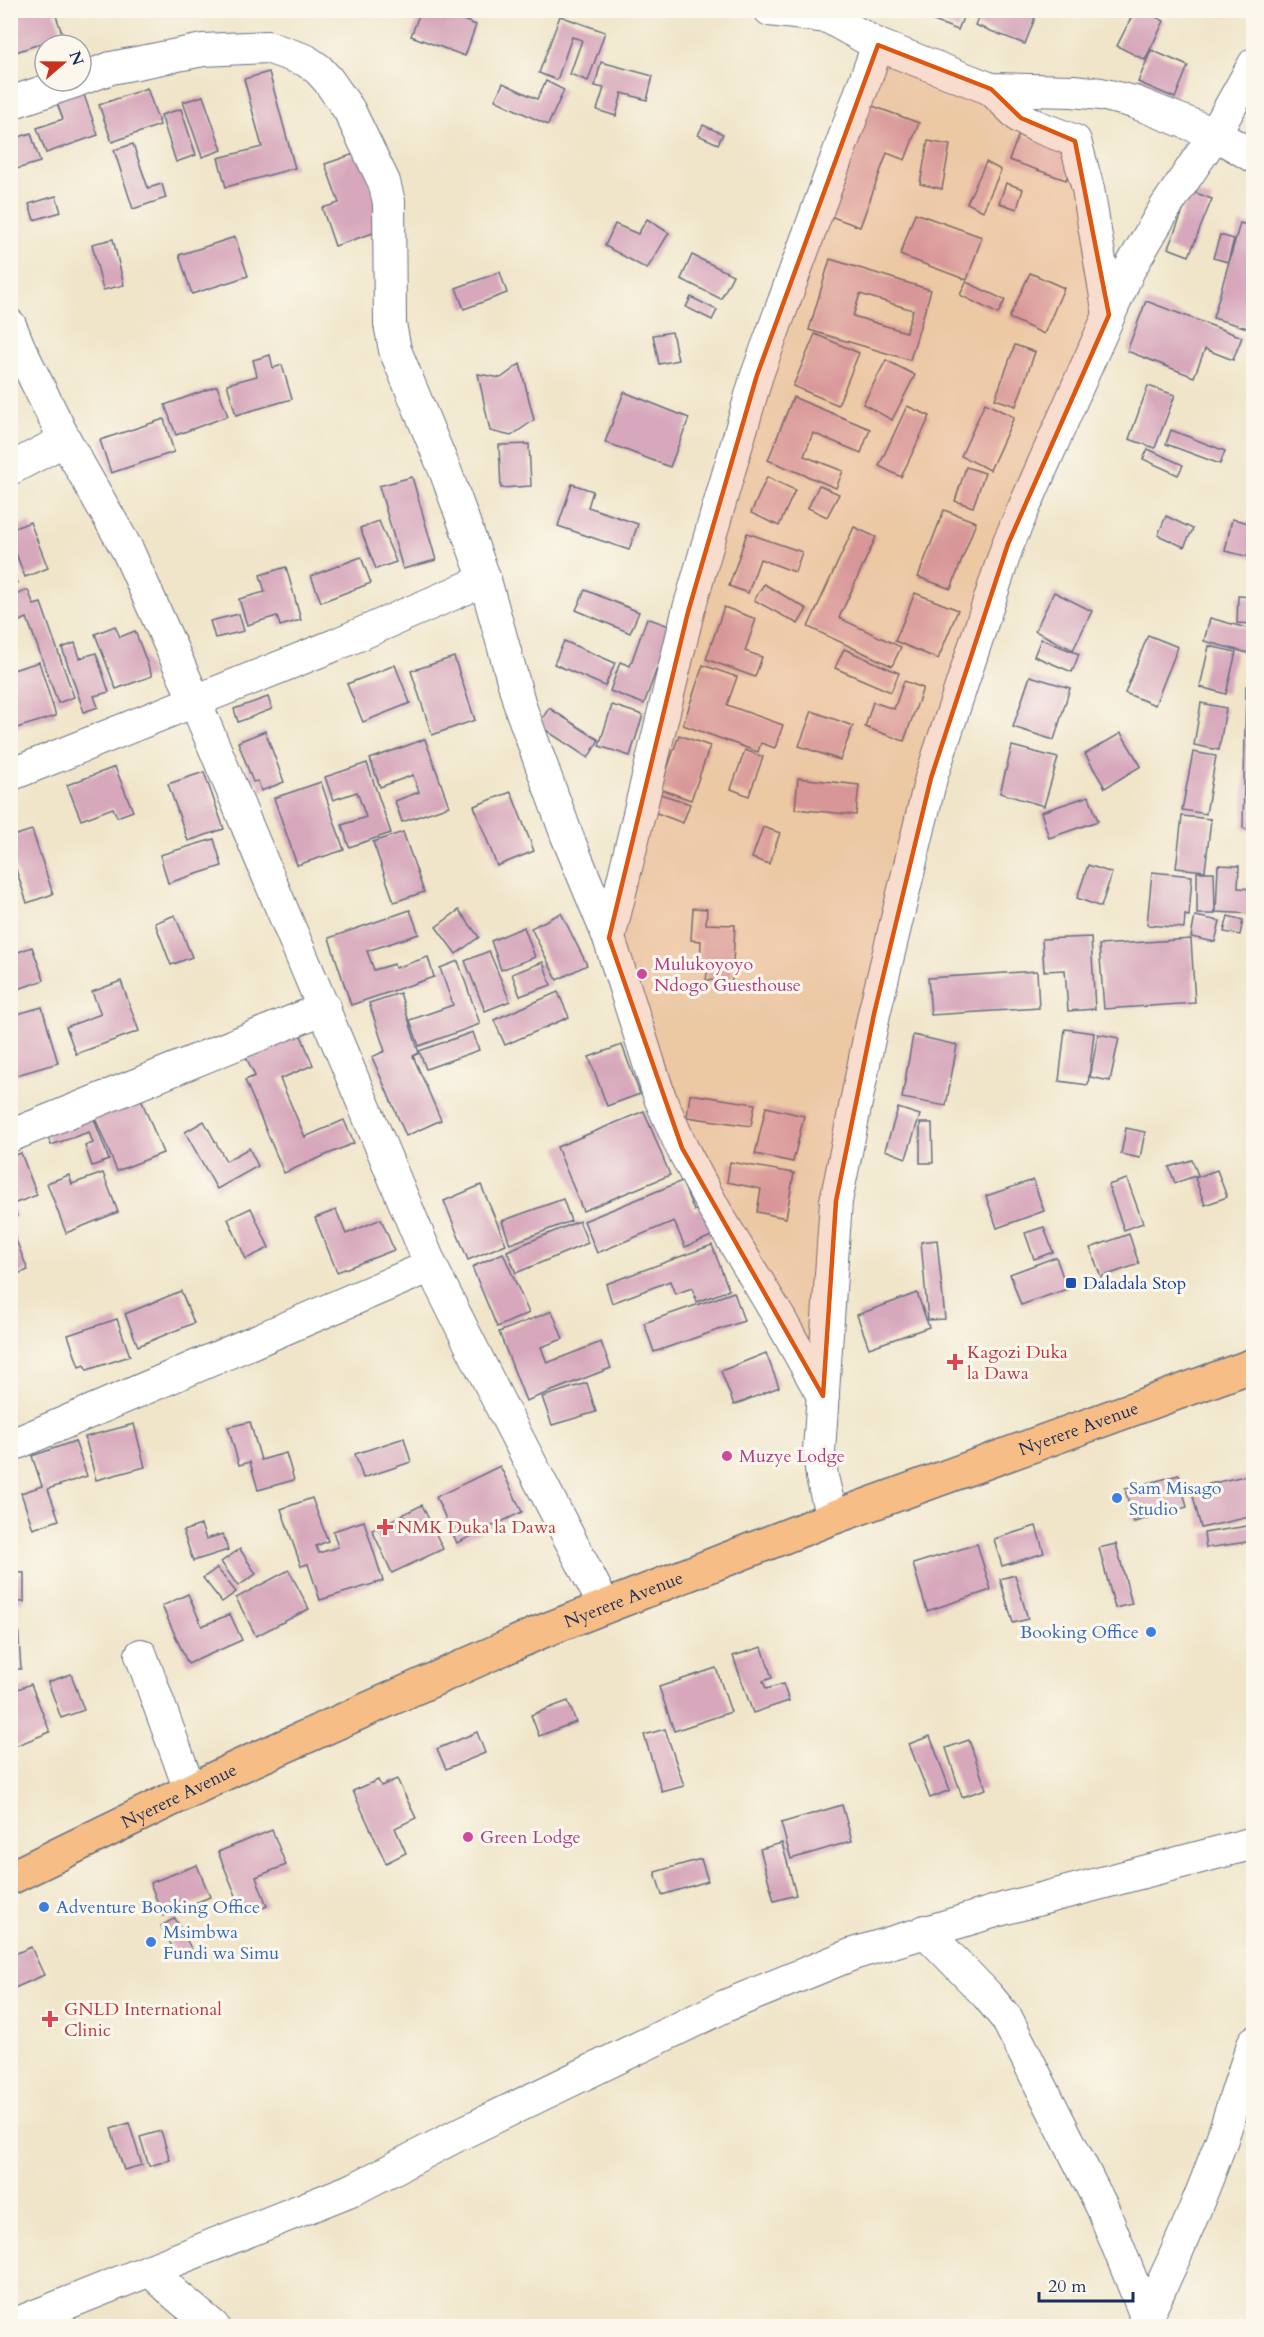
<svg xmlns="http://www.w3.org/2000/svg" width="1264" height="2337" font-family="Cardo,serif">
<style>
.building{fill:#d7a7bb;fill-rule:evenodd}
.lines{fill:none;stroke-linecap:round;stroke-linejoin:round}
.minor-casing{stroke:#666f83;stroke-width:34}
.major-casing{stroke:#666f83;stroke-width:36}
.minor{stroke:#fff;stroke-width:32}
.major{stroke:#f6be86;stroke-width:33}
.marked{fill:#de5710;fill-opacity:0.2;stroke:#de5710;stroke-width:4.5;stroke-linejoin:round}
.hotel-dot{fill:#d1479c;stroke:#fbf7ec;stroke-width:2}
.transit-dot{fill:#1a4fb4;stroke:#fbf7ec;stroke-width:2}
.health-dot{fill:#e0444e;stroke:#fbf7ec;stroke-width:2}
.shop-dot{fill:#3f7fe0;stroke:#fbf7ec;stroke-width:2}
.labels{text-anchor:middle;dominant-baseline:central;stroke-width:6;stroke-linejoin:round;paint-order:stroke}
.hotel-label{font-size:18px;fill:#b23c85;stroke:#fbf7ec;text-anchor:start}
.transit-label{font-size:18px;fill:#164399;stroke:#fbf7ec;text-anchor:start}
.health-label{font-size:18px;fill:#be3a42;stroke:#fbf7ec;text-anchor:start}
.street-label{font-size:18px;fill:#1b2f5e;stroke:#fbf7ec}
.shop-label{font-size:18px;fill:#366cbe;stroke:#fbf7ec;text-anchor:start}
</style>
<rect width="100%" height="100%" fill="#fbf7ec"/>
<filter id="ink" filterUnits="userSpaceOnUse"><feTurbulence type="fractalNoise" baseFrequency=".0167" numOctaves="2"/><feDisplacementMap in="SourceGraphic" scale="12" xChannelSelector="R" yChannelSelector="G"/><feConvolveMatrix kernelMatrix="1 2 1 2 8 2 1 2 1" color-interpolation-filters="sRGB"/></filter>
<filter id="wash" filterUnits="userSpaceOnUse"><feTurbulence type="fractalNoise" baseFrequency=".008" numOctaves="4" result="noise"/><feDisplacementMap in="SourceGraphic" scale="24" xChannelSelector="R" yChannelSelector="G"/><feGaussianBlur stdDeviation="1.35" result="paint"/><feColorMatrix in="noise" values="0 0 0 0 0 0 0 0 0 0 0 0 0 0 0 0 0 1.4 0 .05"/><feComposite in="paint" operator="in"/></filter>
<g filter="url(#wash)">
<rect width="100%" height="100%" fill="#f0e5c9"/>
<g id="blocks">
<g class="building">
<path d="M10,10h44l9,26 -50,17 -3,-6v-20l3,-1z"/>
<path d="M421,10h16l39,15 -11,31 -54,-20z"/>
<path d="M913,10h53l-8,20 -46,-17z"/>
<path d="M981,10h33l21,8 -10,26 -50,-19z"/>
<path d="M1135,10h7l22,11 -19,39 -28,-14z"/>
<path d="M560,16l45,16 -17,49 -18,-7 12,-34 -10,-3 -15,43 -18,-7z"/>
<path d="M1151,50l37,16 -13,32 -37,-16z"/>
<path d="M601,62l52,14 -6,24 -25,-7 -6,23 -19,-6 7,-22 -9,-2z"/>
<path d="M269,72l26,96 -69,19 -8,-29 44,-11 -18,-68z"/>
<path d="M546,81l18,9 -16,35 -53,-25 8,-17 34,16z"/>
<path d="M147,88l13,37 -48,17 -13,-37z"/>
<path d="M82,89l16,46 -52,18 -9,-25 26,-9 -8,-21z"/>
<path d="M203,96l19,54 -20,7 -19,-55z"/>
<path d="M870,105l49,18 -14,37 -18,-7 -27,74 -30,-11z"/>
<path d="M181,109l15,46 -20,7 -15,-47z"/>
<path d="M703,125l20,9 -5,10 -20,-9z"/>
<path d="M31,133l9,29 -30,9v-31z"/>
<path d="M1019,134l56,20 -9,26 -57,-20z"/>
<path d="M928,141l22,4 -8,44 -22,-5z"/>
<path d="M133,144l15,44 14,-4 4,14 -33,11 -19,-59z"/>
<path d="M360,152l25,77 -50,17 -13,-38 17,-5 -14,-39z"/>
<path d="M986,162l15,8 -18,41 -16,-8z"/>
<path d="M1006,183l17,6 -6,20 -18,-6z"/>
<path d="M1191,191l21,8 -23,57 -21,-8z"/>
<path d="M56,196l5,16 -27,8 -5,-16z"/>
<path d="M915,213l67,24 -15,43 -67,-25z"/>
<path d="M647,219l22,14 -22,36 -42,-23 10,-22 23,10z"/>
<path d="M1240,223l14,4v52l-6,23 6,2v26l-41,-12z"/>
<path d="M1220,235l14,4 -6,23 -15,-4z"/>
<path d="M235,237l13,39 -56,18 -13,-39z"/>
<path d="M113,239l11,46 -21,5 -11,-46z"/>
<path d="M692,255l41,20 -12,24 -40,-20z"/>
<path d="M830,259l101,31 -21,70 -101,-30zM860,294l53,16 -7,22 -53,-16z"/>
<path d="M500,272l7,21 -43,16 -8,-21z"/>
<path d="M1030,273l34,15 -20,46 -35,-16z"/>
<path d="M966,282l39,18 -7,14 -38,-19z"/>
<path d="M691,297l26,13 -5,10 -26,-13z"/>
<path d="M1146,301l96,36 -9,23 -28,-11 -11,28 -67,-26z"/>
<path d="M672,332l6,28 -19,4 -6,-29z"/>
<path d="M815,334l44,19 -21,52 -45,-19z"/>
<path d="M1015,345l20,7 -19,54 -21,-7z"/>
<path d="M270,355l3,13 9,-3 10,34 -56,16 -9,-31 30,-8 -4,-16z"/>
<path d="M886,360l29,15 -23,45 -29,-16z"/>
<path d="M520,364l14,56 -23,16 -21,-5 -12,-57 23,4z"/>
<path d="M217,386l11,30 -52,19 -11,-30z"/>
<path d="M1148,386l27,9 -20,53 -26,-9z"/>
<path d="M624,392l65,26 -19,49 -65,-25z"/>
<path d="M793,397l77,32 -9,24 -48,-20 -9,23 39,15 -7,17 -68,-28z"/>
<path d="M985,403l29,14 -24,53 -29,-14z"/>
<path d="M907,406l23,10 -29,61 -22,-11z"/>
<path d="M164,419l10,33 -63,21 -11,-33z"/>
<path d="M1171,430l54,21 -5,13 -54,-20z"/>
<path d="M529,444l2,42 -30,2 -2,-43z"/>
<path d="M1148,449l35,16 -5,10 -35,-16z"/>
<path d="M966,467l19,6 -12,34 -18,-6z"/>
<path d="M412,477l24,83 -33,9 -24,-83z"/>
<path d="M767,477l28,13 -16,36 -28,-13z"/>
<path d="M572,484l21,7 -5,16 50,17 -9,26 -71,-24z"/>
<path d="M819,485l20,9 -12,23 -19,-9z"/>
<path d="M944,510l32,12 -25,67 -33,-12z"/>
<path d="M1166,516l27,13 -9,18 -26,-12z"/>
<path d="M1232,519l22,5v34l-29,-7z"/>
<path d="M379,521l17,41 -20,7 -16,-41z"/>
<path d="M30,522l18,46 -23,9 -15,-39v-8z"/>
<path d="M854,527l22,10 -37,81 62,29 -9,19 -84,-39z"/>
<path d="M747,533l55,19 -7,20 -35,-13 -12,34 -19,-7z"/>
<path d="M361,557l10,26 -50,19 -10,-26z"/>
<path d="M286,567l15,53 -21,6 -3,-10 -30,9 -8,-26 26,-7 -5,-17z"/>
<path d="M11,568l6,15 -6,3z"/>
<path d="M764,584l43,25 -9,15 -44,-24z"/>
<path d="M28,590l6,15 7,-2 33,94 -16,6 -31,-85 -17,7v-28z"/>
<path d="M585,590l54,22 -9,21 -54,-23z"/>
<path d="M1054,592l38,19 -19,39 -38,-19z"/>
<path d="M915,593l43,17 -20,49 -43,-18z"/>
<path d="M1238,596l16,1v27l-17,-1z"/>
<path d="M724,607l32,12 -11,32 17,6 -7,20 -49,-18z"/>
<path d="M239,614l5,17 -29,7 -5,-17z"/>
<path d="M647,618l25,9 -28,77 -34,-13 10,-29 10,4z"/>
<path d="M1210,618l44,12 -6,23 -44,-12z"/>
<path d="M115,626l5,11 15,-6 17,45 -36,13 -21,-55z"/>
<path d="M1148,635l30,12 -23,58 -30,-12z"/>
<path d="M1041,639l38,15 -7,18 -38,-16z"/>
<path d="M564,641l51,22 -10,23 -51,-22z"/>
<path d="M75,643l5,15 16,-5 13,39 -15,4 4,11 -14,5 -22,-64z"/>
<path d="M1209,646l27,6 -10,42 -26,-7z"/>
<path d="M844,649l55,24 -8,19 -56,-24z"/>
<path d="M454,657l21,63 -43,15 -21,-64z"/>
<path d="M39,662l17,54 -46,14v-67l3,7z"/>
<path d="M395,665l15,38 -47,19 -16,-38z"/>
<path d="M703,665l34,12 -10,28 56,20 -8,23 -14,-5 -3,9 -75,-27z"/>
<path d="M1030,676l40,12 -16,52 -41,-13z"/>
<path d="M904,681l19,7 -19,53 -39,-14 8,-25 21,7z"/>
<path d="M1246,686l8,3v143l-11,-4z"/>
<path d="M268,697l4,12 -34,13 -4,-13z"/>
<path d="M1201,703l25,5 -7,42 -25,-5z"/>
<path d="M612,705l31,10 -13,41 -31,-10z"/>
<path d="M549,708l50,32 -11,18 -50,-33z"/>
<path d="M812,711l41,15 -13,34 -41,-14z"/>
<path d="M265,731l19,51 -23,9 -3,-10 -5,1 -15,-40z"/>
<path d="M1121,733l20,33 -36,22 -20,-34z"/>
<path d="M679,735l31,11 -19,54 -31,-11z"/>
<path d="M425,739l24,67 -47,16 -7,-21 24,-9 -6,-17 -33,12 -10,-28z"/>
<path d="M1012,746l46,12 -14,48 -44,-13z"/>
<path d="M745,750l18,7 -14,39 -18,-7z"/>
<path d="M1193,752l23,4 -10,58 -24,-4z"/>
<path d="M367,763l24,70 -42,14 -7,-22 24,-8 -9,-25 -24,8 -8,-23z"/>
<path d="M115,767l18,44 -16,6 -4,-9 -32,12 -14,-35z"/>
<path d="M204,772l20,57 -36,12 -20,-57z"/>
<path d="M798,778l61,7 -3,30 -61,-6z"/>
<path d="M321,782l23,68 -47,15 -23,-67z"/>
<path d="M652,791l38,13 -7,19 -37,-14z"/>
<path d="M511,792l23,59 -37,15 -23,-60z"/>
<path d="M1089,796l9,25 -49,17 -8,-26z"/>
<path d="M1182,816l29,3 -6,52 -29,-3z"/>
<path d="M763,827l17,6 -11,31 -17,-6z"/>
<path d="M32,830l21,64 -26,9 -17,-52v-14z"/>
<path d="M403,832l21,60 -30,10 -21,-60z"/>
<path d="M214,839l8,27 -54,17 -8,-28z"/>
<path d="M1088,865l24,8 -11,34 -24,-9z"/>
<path d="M1218,865l21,1 -1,22 16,1v25l-38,-2z"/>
<path d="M1152,872l40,4 -3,40 -4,-1 -1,13 -37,-3z"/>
<path d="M1197,872h17l1,42h-18z"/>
<path d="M693,908l14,1 -1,15 29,1 -3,57 -26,-2 2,-14 -8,-1 1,-24 -10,-1z"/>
<path d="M410,910l9,24 -52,17 7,19 20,-6 1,4 33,-11 6,20 -83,28 -22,-67z"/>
<path d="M459,910l20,27 -23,17 -20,-27z"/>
<path d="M561,913l26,52 -30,15 -26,-52z"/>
<path d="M175,915l17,42 -21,8 -16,-42z"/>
<path d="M1195,916l25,5 -5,21 -24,-5z"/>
<path d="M1228,916l15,4 -3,15 -16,-3z"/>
<path d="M524,927l11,30 -34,13 -10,-29z"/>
<path d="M1091,937l4,72 -27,2 -3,-41 -21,1 -2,-32z"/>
<path d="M1191,939l4,64 -91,6 -5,-64z"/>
<path d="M32,947l12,33 -34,12v-37z"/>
<path d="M489,951l21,50 -25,10 -20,-50z"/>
<path d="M458,961l22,63 -61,22 -9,-26 43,-15 -13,-37z"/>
<path d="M543,962l8,23 -31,11 -8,-22z"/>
<path d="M1037,971l2,37 -108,7 -3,-37z"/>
<path d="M121,981l18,50 -63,23 -10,-27 35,-13 -9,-22z"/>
<path d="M558,992l11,25 -64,28 -11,-25z"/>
<path d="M400,993l19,60 -6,3 28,64 -35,16 -34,-79 13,-6 -16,-48z"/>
<path d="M42,1007l16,56 -48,14v-61z"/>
<path d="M1065,1029l29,4 -6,52 -29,-4z"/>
<path d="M473,1032l6,18 -53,19 -7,-18z"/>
<path d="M300,1033l13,32 -33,14 25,58 39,-17 10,23 -70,30 -39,-93 10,-4 -10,-21z"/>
<path d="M1098,1034l21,4 -9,43 -20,-4z"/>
<path d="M913,1035l44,10 -11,61 -44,-8z"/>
<path d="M622,1045l18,49 -33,12 -18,-49z"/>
<path d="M1254,1092v14h-1l-4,-13z"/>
<path d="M690,1094l65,10 -4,22 -64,-9z"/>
<path d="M141,1099l22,54 -46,18 -22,-53z"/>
<path d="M766,1107l38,9 -11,46 -38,-8z"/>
<path d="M898,1108l22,7 -14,43 -21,-8z"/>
<path d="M644,1111l26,64 -87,36 -26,-64z"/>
<path d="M92,1113l17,47 -17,6 -7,-20 8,-3 -4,-11 -38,13 -6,-15z"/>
<path d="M204,1121l22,40 23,-13 9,18 -41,23 -32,-57z"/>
<path d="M920,1123h12l1,40h-13z"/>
<path d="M1126,1128l19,4 -5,26 -19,-4z"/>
<path d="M21,1153l16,42 -24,9 4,12 -7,3v-62z"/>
<path d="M1192,1160l6,15 -23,8 -6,-16z"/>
<path d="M730,1162l64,11 -8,45 -29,-6 4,-23 -34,-7z"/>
<path d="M1217,1170l10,27 -22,8 -10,-27z"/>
<path d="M103,1173l15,39 -52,21 -19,-50 22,-8 3,9z"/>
<path d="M1127,1179l16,44 -19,7 -16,-45z"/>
<path d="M1033,1180l11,31 -47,17 -11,-32z"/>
<path d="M682,1181l12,30 13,-6 12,28 -34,14 -11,-26 -77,32 -13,-32z"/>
<path d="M481,1185l25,59 -38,16 -24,-59z"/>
<path d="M563,1199l8,22 -61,23 -8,-23z"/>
<path d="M251,1208l18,40 -23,11 -18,-40z"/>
<path d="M336,1210l10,24 35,-15 13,31 -57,22 -22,-54z"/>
<path d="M579,1221l9,22 -72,30 -9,-22z"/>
<path d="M10,1225l18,45 -18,7z"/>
<path d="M1044,1227l9,25 -19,7 -9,-26z"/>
<path d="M1129,1234l10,30 -38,13 -11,-29z"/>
<path d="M937,1240l8,79 -17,1 -7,-78z"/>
<path d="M712,1245l17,45 -32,12 -5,-14 -17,6 -5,-13 -58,22 -6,-19z"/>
<path d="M503,1253l26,60 -32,14 -25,-60z"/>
<path d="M1056,1257l11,32 -46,16 -11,-31z"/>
<path d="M181,1291l13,32 -56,23 -13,-32z"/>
<path d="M734,1292l10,29 -90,31 -10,-29z"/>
<path d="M917,1293l12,34 -60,21 -12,-33z"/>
<path d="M552,1311l11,28 -22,8 6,16 54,-21 10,26 -85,33 -27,-69z"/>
<path d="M117,1319l13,37 -43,14 -3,-5 -5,2 -11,-32z"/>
<path d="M766,1353l13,34 -45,18 -13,-34z"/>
<path d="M587,1383l9,29 -44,13 -10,-28z"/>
<path d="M250,1422l11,38 25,-7 8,27 -36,10 -8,-28 -11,3 -11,-38z"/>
<path d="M134,1424l11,43 -49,13 -11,-43z"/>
<path d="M404,1438l7,24 -48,16 -8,-24z"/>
<path d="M75,1441l12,35 -39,13 11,31 -26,9 -12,-36 21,-7 -10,-30z"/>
<path d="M500,1466l22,46 -65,31 -21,-46z"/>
<path d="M1179,1475l8,32 -53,15 -9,-33z"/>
<path d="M1249,1475l5,18v23l-53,12 -10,-40z"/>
<path d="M312,1498l16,43 -12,5 3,7 19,-6 -5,-16 31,-10 19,60 -63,19 -12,-36 -7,2 -20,-57z"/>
<path d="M422,1505l21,44 -51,24 -20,-43z"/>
<path d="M201,1525l5,14 17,-5 5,16 -35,11 -10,-30z"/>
<path d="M1254,1525v16l-48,7 -2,-15z"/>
<path d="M1036,1526l8,27 -42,13 -8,-27z"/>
<path d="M977,1544l14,46 -64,21 -14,-47z"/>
<path d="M1116,1544l16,60 -17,4 -16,-60z"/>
<path d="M240,1549l16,25 -18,12 -17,-24z"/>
<path d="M217,1568l19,24 -14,10 -19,-24z"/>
<path d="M289,1570l20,39 -53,27 -20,-38z"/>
<path d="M10,1572l14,1v29l-14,-1z"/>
<path d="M1015,1575l13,44 -15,4 -13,-44z"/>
<path d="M188,1594l14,32 28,-12 12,26 -54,24 -26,-58z"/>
<path d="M10,1625h8l3,44h-11z"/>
<path d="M762,1647l10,31 -9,3 3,8 17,-5 6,17 -36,12 -20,-57z"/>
<path d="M716,1668l15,44 -57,19 -15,-44z"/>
<path d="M71,1674l13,36 -23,8 -13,-36z"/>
<path d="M31,1684l19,48 -40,16v-56z"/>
<path d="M568,1701l8,21 -37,14 -8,-21z"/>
<path d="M665,1729l19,57 -22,6 -18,-57z"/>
<path d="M477,1732l8,21 -39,16 -9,-20z"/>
<path d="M930,1736l20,54 -20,8 -21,-54z"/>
<path d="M969,1740l17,49 -24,8 -16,-49z"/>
<path d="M397,1779l19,39 -21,10 11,25 -20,10 -33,-72 25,-11 3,6z"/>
<path d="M842,1805l10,36 -61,18 -10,-36z"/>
<path d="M272,1830l14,35 -30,12 11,29 -23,9 -26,-63z"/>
<path d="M782,1843l14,52 -22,6 -14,-52z"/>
<path d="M701,1859l7,22 -46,14 -7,-23z"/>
<path d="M197,1865l13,32 -47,19 -13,-33z"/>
<path d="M175,1918l18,34 -14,7 -18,-33z"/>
<path d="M31,1947l13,28 -34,15v-34z"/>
<path d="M129,2123l13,42 -18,5 -13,-41z"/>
<path d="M161,2131l9,29 -21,6 -9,-29z"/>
</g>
</g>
</g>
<g filter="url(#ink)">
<use href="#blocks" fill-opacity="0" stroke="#666f83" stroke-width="1.5"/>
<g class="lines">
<defs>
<g id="minor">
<path d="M770,10l58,7 50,28 113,44 82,2 28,3 33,8 81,32 39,23"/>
<path d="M81,79l30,-11 92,-18 64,-3 38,13 13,9 10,11 21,30 35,72 5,20 1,122 5,26 51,123 39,107 36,129 46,127 42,102 51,160 22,50 34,64 64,107 43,77"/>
<path d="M991,89l30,29 15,8 39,15 13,48 21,126"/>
<path d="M10,103l66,-22"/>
<path d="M10,325l9,22 46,93 63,111 67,150 236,565 70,140 104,201"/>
<path d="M10,469l55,-29"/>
<path d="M10,775l325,-130 150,-65"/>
<path d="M609,938l79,-326 69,-237 121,-330"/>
<path d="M10,1136l315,-128"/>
<path d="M10,1446l421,-180"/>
<path d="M832,1518l-10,-41 -3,-26 17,-250 38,-187 57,-236 77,-234 121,-274 36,-62 50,-74 39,-70"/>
<path d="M141,1655l49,135"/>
<path d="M925,1931l62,64 20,24 95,188 48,119"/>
<path d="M150,2270l26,25 37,31"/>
<path d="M10,2326l346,-138 106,-55 263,-127 128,-52 153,-46 248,-65"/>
<path d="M1142,2326c30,-60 57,-123 80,-187 11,-32 20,-65 32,-97"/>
</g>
<g id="major">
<path id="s1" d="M10,1878l228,-111 300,-134 294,-115 422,-153"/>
</g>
</defs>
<use href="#minor" class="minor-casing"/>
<use href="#major" class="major-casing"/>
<use href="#minor" class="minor"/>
<use href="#major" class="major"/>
</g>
</g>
<path class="marked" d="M878,45l113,44 30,29 54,23 34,174 -101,229 -77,234 -57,236 -38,187 -13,195 -141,-248 -73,-210 79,-326 69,-237z"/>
<g class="hotel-dot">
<circle cx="642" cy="974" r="6"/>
<circle cx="727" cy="1456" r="6"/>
<circle cx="468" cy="1837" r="6"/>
</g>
<rect class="transit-dot" x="1065" y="1277" width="12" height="12" rx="3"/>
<g class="health-dot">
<path d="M952 1353h6v6h6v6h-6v6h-6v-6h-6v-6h6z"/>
<path d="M382 1518h6v6h6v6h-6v6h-6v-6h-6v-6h6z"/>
<path d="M47 2010h6v6h6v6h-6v6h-6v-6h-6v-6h6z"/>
</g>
<g class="shop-dot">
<circle cx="1117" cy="1498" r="6"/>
<circle cx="1151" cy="1632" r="6"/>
<circle cx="44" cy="1907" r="6"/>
<circle cx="151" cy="1942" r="6"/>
</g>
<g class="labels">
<g class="hotel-label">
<text x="654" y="964">Mulukoyoyo<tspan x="654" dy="21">Ndogo Guesthouse</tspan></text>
<text x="739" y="1456">Muzye Lodge</text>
<text x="480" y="1837">Green Lodge</text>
</g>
<g class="transit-label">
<text x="1083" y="1283">Daladala Stop</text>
</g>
<g class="health-label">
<text x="967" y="1352">Kagozi Duka<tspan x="967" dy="21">la Dawa</tspan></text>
<text x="397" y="1527">NMK Duka la Dawa</text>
<text x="64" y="2009">GNLD International<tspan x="64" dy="21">Clinic</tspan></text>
</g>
<g class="street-label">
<text stroke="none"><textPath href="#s1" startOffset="1160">Nyerere Avenue</textPath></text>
<text stroke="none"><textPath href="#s1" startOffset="674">Nyerere Avenue</textPath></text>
<text stroke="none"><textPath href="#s1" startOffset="188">Nyerere Avenue</textPath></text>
</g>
<g class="shop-label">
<text x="1129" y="1488">Sam Misago<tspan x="1129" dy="21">Studio</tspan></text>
<text x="1139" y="1632" text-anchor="end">Booking Office</text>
<text x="56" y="1907">Adventure Booking Office</text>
<text x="163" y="1932">Msimbwa<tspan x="163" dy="21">Fundi wa Simu</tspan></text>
</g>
</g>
<rect width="1264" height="2337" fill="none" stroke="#fbf7ec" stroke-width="36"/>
<g transform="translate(63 63) rotate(70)"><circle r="28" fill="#fbf7ec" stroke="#a1a7b3" stroke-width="1.5"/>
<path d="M0-4.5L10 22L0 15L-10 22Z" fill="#c8321e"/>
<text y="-9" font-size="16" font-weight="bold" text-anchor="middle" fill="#1b2f5e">N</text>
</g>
<path d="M1039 2292v9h94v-9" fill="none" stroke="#1b2f5e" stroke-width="3"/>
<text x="1048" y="2292" font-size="18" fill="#1b2f5e" stroke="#fbf7ec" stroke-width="4.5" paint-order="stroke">20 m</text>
</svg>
